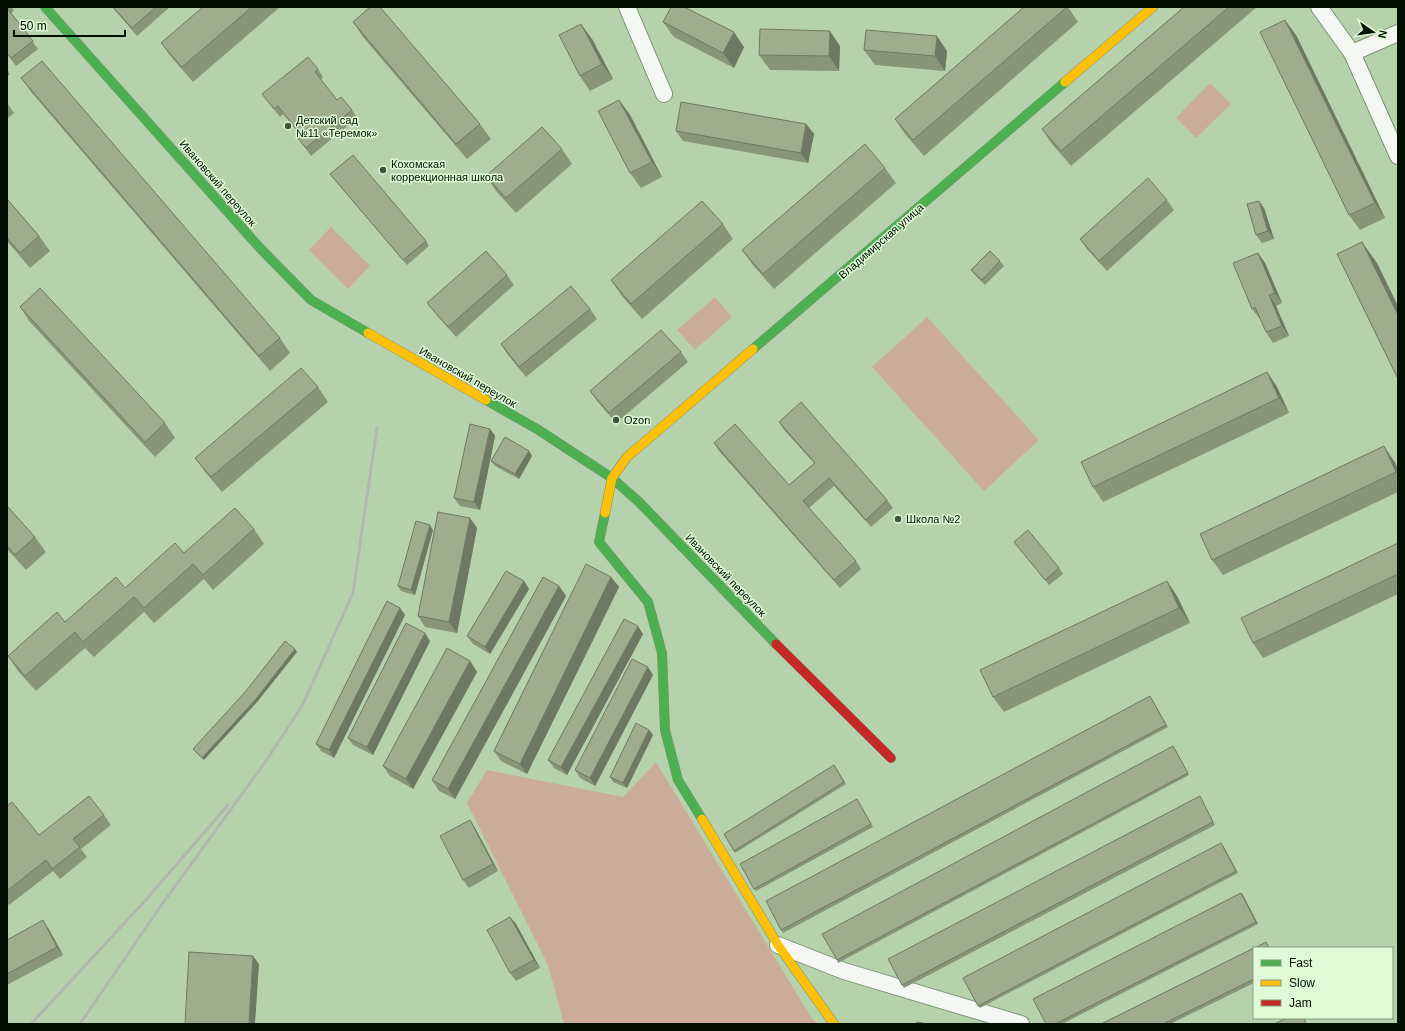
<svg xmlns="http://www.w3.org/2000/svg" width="1405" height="1031" font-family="Helvetica,sans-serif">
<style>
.green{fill:#cbac9b}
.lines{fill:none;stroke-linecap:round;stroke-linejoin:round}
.street-casing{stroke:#7b9174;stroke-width:18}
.fast-casing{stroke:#7b9174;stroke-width:10}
.slow-casing{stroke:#7b9174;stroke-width:10}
.jam-casing{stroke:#7b9174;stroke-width:10}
.street{stroke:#f4f8f3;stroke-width:16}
.fast{stroke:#4caf50;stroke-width:9}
.slow{stroke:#ffc107;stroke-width:9}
.jam{stroke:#c62828;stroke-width:9}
.rail{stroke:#b1b8af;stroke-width:3}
.wall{fill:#879579}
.shaded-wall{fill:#6e7963}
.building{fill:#9dad8d;stroke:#6e7963}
.poi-dot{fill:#40543d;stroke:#e0fad8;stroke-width:1.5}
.labels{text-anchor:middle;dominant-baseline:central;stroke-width:3;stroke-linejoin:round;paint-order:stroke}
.poi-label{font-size:11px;fill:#011000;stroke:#e0fad8;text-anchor:start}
.street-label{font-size:11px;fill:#011000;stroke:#e0fad8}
</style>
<rect width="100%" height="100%" fill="#b6d2ad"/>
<g class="green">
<path d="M1210,83l21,21 -35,34 -20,-20z"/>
<path d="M331,227l39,39 -22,23 -39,-39z"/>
<path d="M715,297l17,20 -37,33 -18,-20z"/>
<path d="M927,317l112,123 -55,51 -112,-124z"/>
<path d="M656,762l155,255 6,7h-253l-16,-59 -81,-162 20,-33 136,27z"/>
</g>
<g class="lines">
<defs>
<g id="street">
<path d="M627,7l37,87"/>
<path d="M1319,7l33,46 46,103"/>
<path d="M1352,53l46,-20"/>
<path d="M778,945l66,26 177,53"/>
</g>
<g id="fast">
<path d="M45,7l214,240 52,53 57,33"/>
<path d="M753,349l312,-267"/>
<path d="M486,400l51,29 75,49 27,24 137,142"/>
<path d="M605,513l-6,29 49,60 14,51 3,77 13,50 24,39"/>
</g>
<g id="slow">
<path d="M1065,82l88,-75"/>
<path d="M368,333l118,67"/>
<path d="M605,513l7,-35 15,-21 126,-108"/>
<path d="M702,819l76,126 56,79"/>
</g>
<path id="jam" d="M776,644l115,114"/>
</defs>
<use href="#street" class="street-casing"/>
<use href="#fast" class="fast-casing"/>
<use href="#slow" class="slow-casing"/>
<use href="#jam" class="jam-casing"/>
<use href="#street" class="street"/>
<use href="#fast" class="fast"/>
<use href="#slow" class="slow"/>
<use href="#jam" class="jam"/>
<g class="rail">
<path d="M31,1024l113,-122 84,-97"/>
<path d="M80,1024l80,-117 106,-146 37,-57 50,-111 24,-165"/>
</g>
</g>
<g class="wall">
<path d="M7,7h5l2,4 -3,2 27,36 -22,17 -9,-12z"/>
<path d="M112,7h58l-33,29z"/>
<path d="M203,7h77l-87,75 -21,-24 -11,-15z"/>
<path d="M1024,7h44l10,15 -154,134 -19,-22 -10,-15z"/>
<path d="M1184,7h73l-186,159 -19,-22 -10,-15z"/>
<path d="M353,22l127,102 11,15 -24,20 -104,-122z"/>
<path d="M663,22l81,25 -10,21 -60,-31z"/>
<path d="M1296,35l89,183 -25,12 -11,-15z"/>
<path d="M592,39l21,40 -23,12 -10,-15z"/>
<path d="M840,46l-1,25 -69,-1 -11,-15z"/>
<path d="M864,50l83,1 -2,20 -70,-6z"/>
<path d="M7,69l3,5 -3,3z"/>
<path d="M318,69l5,8 -2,3 16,20 15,10 5,8 -46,38 -15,-20 3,-3 -16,-19 -3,3 -18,-23z"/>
<path d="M21,78l259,260 10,15 -20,18 -238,-278z"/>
<path d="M619,100l11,15 32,62 -21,11 -11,-15z"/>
<path d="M7,103l7,10 -7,6z"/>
<path d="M806,124l8,10 -6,29 -125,-22 -7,-10z"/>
<path d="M562,149l10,15 -56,49 -20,-22 -10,-15z"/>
<path d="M885,168l11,15 -122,106 -21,-24 -11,-15z"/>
<path d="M330,174l96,67 3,5 -22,19 -73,-86z"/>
<path d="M7,199l32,37 11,15 -20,17 -23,-27z"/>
<path d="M1167,200l7,10 -67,61 -20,-22 -7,-10z"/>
<path d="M1264,208l10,31 -12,4 -6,-8z"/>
<path d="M723,224l10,15 -91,80 -21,-24 -10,-15z"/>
<path d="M1258,253l7,10 17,40 -6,3 13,30 -16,7 -7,-11 -6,-13 -8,-10z"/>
<path d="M1000,261l4,5 -19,19 -10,-10 -4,-5z"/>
<path d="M507,275l7,10 -58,52 -21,-24 -8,-10z"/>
<path d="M20,307l145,116 10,15 -20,19 -125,-135z"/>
<path d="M590,309l7,10 -71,58 -18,-22 -7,-11z"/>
<path d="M681,352l7,10 -72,61 -19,-22 -7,-10z"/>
<path d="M1267,372l10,15 12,26 -186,89 -10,-15z"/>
<path d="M318,387l10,15 -106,90 -16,-19 -11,-15z"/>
<path d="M779,422l108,78 6,8 -22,19 -37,-41 -25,22 47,53 5,8 -21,19 -121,-137 -5,-8 75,42 25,-22 -30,-33z"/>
<path d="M490,429l5,7 -15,74 -20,-4 -6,-8z"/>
<path d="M529,451l3,5 -13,23 -24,-13 -4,-5z"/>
<path d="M1394,461l4,8v23l-175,83 -11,-15z"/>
<path d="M7,506l28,31 11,15 -20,18 -19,-21z"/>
<path d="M470,518l7,10 -20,105 -32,-6 -7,-11z"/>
<path d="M254,529l10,15 -51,46 -9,-11 -50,44 -10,-11 -50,45 -9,-9 -49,43 -18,-20 -10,-15 176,-103z"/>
<path d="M433,530l-18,65 -14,-4 -3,-5z"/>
<path d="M1014,542l45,26 4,6 -14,11z"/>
<path d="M1398,543v51l-135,64 -10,-15z"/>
<path d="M611,577l8,10 -92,187 -26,-13 -7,-10z"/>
<path d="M524,581l5,8 -39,65 -17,-10 -6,-8z"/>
<path d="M559,586l7,10 -111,203 -16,-8 -7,-11z"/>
<path d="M1177,596l13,27 -186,89 -11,-15z"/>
<path d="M400,608l5,7 -71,143 -13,-7 -5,-7z"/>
<path d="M643,634l-76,141 -13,-7 -6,-8z"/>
<path d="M430,641l-57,114 -20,-10 -5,-7z"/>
<path d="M470,661l7,11 -64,117 -23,-13 -7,-10z"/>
<path d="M653,675l-58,111 -15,-8 -5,-8z"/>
<path d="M1150,696l18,31 -385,206 -2,-3z"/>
<path d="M649,730l4,5 -26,53 -14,-6 -3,-5z"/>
<path d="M1175,749l14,26 -351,188 -1,-3z"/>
<path d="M834,765l12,19 -111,69 -11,-19z"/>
<path d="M857,799l16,28 -117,64 -2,-2z"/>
<path d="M1201,799l14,26 -311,163 -2,-3z"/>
<path d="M7,806l32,29 65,-20 7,10 -30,24 6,8 -27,22 -7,-8 -44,34 -2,-3z"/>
<path d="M470,820l5,8 23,43 -29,17 -6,-8z"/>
<path d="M1223,845l15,28 -258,135 -2,-2z"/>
<path d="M1241,893l17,31 -196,100h-16z"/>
<path d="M510,917l6,7 24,44 -24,13 -6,-8z"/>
<path d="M48,928l15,27 -56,30v-45z"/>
<path d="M1254,948v35l-84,41h-69z"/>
</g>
<g class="shaded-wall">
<path d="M1285,20l11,15 89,183 -10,-15z"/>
<path d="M581,24l11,15 21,40 -11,-15z"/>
<path d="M830,31l10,15 -1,25 -10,-15z"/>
<path d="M734,32l10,15 -10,21 -11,-15z"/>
<path d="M937,36l10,15 -2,20 -10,-15z"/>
<path d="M619,100l11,15 32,62 -10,-15z"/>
<path d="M806,124l8,10 -6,29 -7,-10z"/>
<path d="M1259,201l5,7 10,31 -6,-8z"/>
<path d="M1362,242l15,21 21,43v9z"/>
<path d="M1258,253l7,10 17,40 -7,-10z"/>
<path d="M1269,295l7,11 13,30 -7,-10z"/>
<path d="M1267,372l10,15 12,26 -10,-15z"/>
<path d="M490,429l5,7 -15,74 -6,-8z"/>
<path d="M1384,446l10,15 4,8v6z"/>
<path d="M529,451l3,5 -13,23 -4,-5z"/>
<path d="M470,518l7,10 -20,105 -8,-11z"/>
<path d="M430,525l3,5 -18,65 -4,-5z"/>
<path d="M611,577l8,10 -92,187 -7,-10z"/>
<path d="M524,581l5,8 -39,65 -5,-7z"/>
<path d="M1167,581l10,15 13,27 -11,-15z"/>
<path d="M559,586l7,10 -111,203 -7,-10z"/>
<path d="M400,608l5,7 -71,143 -5,-8z"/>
<path d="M638,626l5,8 -76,141 -6,-8z"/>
<path d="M425,633l5,8 -57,114 -6,-8z"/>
<path d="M295,649l2,3 -39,49 -54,59 -2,-2z"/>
<path d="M470,661l7,11 -64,117 -7,-10z"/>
<path d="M648,667l5,8 -58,111 -5,-8z"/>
<path d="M649,730l4,5 -26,53 -4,-5z"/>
<path d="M470,820l5,8 23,43 -5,-7z"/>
<path d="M1241,893l2,2 15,29 -2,-2z"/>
<path d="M510,917l6,7 24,44 -6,-8z"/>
<path d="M43,920l5,8 15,27 -6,-8z"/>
<path d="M253,956l6,8 -4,60h-6z"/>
</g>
<g class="building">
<path d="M113,7h43l-24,21z"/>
<path d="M203,7h49l-70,60 -21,-24z"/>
<path d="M370,7h10l100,117 -24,20 -103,-122z"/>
<path d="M671,7h13l50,25 -11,21 -60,-31z"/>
<path d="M1024,7h43l-154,133 -18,-21z"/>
<path d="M1184,7h45l-168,144 -19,-22z"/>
<path d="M7,8l26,33 -22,17 -4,-5z"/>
<path d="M1285,20l90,183 -26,12 -89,-183z"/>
<path d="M581,24l21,40 -22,12 -21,-41z"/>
<path d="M760,29l70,2 -1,25 -70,-1z"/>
<path d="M866,30l71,6 -2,20 -71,-6z"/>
<path d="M308,57l10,12 -3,3 22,28 4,-3 11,13 -46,38 -10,-12 3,-3 -21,-27 -4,3 -12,-15z"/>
<path d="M42,61l238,277 -21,18 -238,-278z"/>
<path d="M619,100l33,62 -22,11 -32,-62z"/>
<path d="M681,102l125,22 -5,29 -125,-22z"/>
<path d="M542,127l20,22 -56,49 -20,-22z"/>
<path d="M865,144l20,24 -122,106 -21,-24z"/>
<path d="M353,155l73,86 -23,19 -73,-86z"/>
<path d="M1148,178l19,22 -68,61 -19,-22z"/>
<path d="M7,199l32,37 -19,17 -13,-15z"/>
<path d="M702,201l21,23 -92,80 -20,-24z"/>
<path d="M1259,201l9,30 -12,4 -9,-31z"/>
<path d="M1362,242l36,73v64l-61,-125z"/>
<path d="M486,251l21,24 -59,52 -21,-24z"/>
<path d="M990,251l10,10 -18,19 -11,-10z"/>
<path d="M1258,253l17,40 -6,2 13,31 -16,6 -11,-25 -3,2 -19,-46z"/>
<path d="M571,286l19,23 -71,58 -18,-23z"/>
<path d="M40,288l125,135 -20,19 -125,-135z"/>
<path d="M661,330l20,22 -72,61 -19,-22z"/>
<path d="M301,368l17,19 -107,90 -16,-19z"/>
<path d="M1267,372l12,26 -186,89 -12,-25z"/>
<path d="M801,402l86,98 -21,20 -37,-42 -26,23 53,60 -22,19 -120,-137 21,-19 54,61 26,-22 -36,-41z"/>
<path d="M470,424l20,5 -16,73 -20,-4z"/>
<path d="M505,437l24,14 -14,23 -24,-13z"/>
<path d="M1384,446l12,26 -184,88 -12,-26z"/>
<path d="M7,506l28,31 -20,18 -8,-9z"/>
<path d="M235,508l19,21 -51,46 -10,-11 -49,44 -10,-11 -51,45 -8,-10 -50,44 -17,-20 49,-44 8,10 51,-45 9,11 50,-45 9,10z"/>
<path d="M438,512l32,6 -21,104 -31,-6z"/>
<path d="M416,521l14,4 -19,65 -13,-4z"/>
<path d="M1028,530l31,38 -14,12 -31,-38z"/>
<path d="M1398,543v31l-145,69 -12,-25z"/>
<path d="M586,564l25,13 -91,187 -26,-13z"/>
<path d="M506,571l18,10 -39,66 -18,-11z"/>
<path d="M543,577l16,9 -111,203 -16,-9z"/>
<path d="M1167,581l12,27 -186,89 -13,-27z"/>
<path d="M387,601l13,7 -71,142 -13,-6z"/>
<path d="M624,619l14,7 -77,141 -13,-7z"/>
<path d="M406,623l19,10 -58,114 -19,-9z"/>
<path d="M285,641l10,8 -39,50 -54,59 -9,-9 53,-58z"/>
<path d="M447,648l23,13 -64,118 -23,-13z"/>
<path d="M632,659l16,8 -58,111 -15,-8z"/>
<path d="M1150,696l16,29 -385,205 -15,-29z"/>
<path d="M636,723l13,7 -26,53 -13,-6z"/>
<path d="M1173,746l15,27 -351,187 -15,-26z"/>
<path d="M834,765l10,17 -110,69 -10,-17z"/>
<path d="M89,796l15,19 -31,24 7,8 -28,22 -6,-9 -39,31v-85l5,-4 27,33z"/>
<path d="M1200,796l13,26 -311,163 -14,-26z"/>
<path d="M857,799l14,25 -117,65 -14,-25z"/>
<path d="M470,820l23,44 -30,16 -23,-44z"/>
<path d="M1221,843l15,28 -258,135 -15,-28z"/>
<path d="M1241,893l15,29 -201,102h-9l-13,-25z"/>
<path d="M510,917l24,43 -24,13 -23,-43z"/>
<path d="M43,920l14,27 -50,27v-34z"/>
<path d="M1266,942l3,6h-14z"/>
<path d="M1254,948v31l-91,45h-62z"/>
<path d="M189,952l64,4 -4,68h-64z"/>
<path d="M1287,1018h17l2,6h-32z"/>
<path d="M917,1022l11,2h-12z"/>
</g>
<g class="poi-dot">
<circle cx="288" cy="126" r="4"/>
<circle cx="383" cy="170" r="4"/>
<circle cx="616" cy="420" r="4"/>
<circle cx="898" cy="519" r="4"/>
</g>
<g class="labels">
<g class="poi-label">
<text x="296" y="120">Детский сад<tspan x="296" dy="13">№11 «Теремок»</tspan></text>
<text x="391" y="164">Кохомская<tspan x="391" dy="13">коррекционная школа</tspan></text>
<text x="624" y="420">Ozon</text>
<text x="906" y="519">Школа №2</text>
</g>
<g class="street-label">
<text transform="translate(218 183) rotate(49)">Ивановский переулок</text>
<text transform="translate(881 241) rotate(-41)">Владимирская улица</text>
<text transform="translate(468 377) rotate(30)">Ивановский переулок</text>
<text transform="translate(726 575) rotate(46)">Ивановский переулок</text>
</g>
</g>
<rect width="1405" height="1031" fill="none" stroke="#011000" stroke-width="16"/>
<rect x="1253" y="947" width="140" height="72" fill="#e0fad8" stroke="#879c82"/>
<rect x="1261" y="960" width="20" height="6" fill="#4caf50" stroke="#879c82"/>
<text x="1289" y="967" font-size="12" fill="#011000">Fast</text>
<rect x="1261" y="980" width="20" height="6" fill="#ffc107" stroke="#879c82"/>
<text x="1289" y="987" font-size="12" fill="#011000">Slow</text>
<rect x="1261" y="1000" width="20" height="6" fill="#c62828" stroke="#879c82"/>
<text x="1289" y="1007" font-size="12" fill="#011000">Jam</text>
<g transform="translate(1373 32) rotate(103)" stroke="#e0fad8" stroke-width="3" paint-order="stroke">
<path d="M0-3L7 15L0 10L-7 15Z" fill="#011000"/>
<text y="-6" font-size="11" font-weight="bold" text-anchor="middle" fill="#011000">N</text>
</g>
<path d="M14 30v6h111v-6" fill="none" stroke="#011000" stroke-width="2"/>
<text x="20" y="30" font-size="12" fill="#011000" stroke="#e0fad8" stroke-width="3" paint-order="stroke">50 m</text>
</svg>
